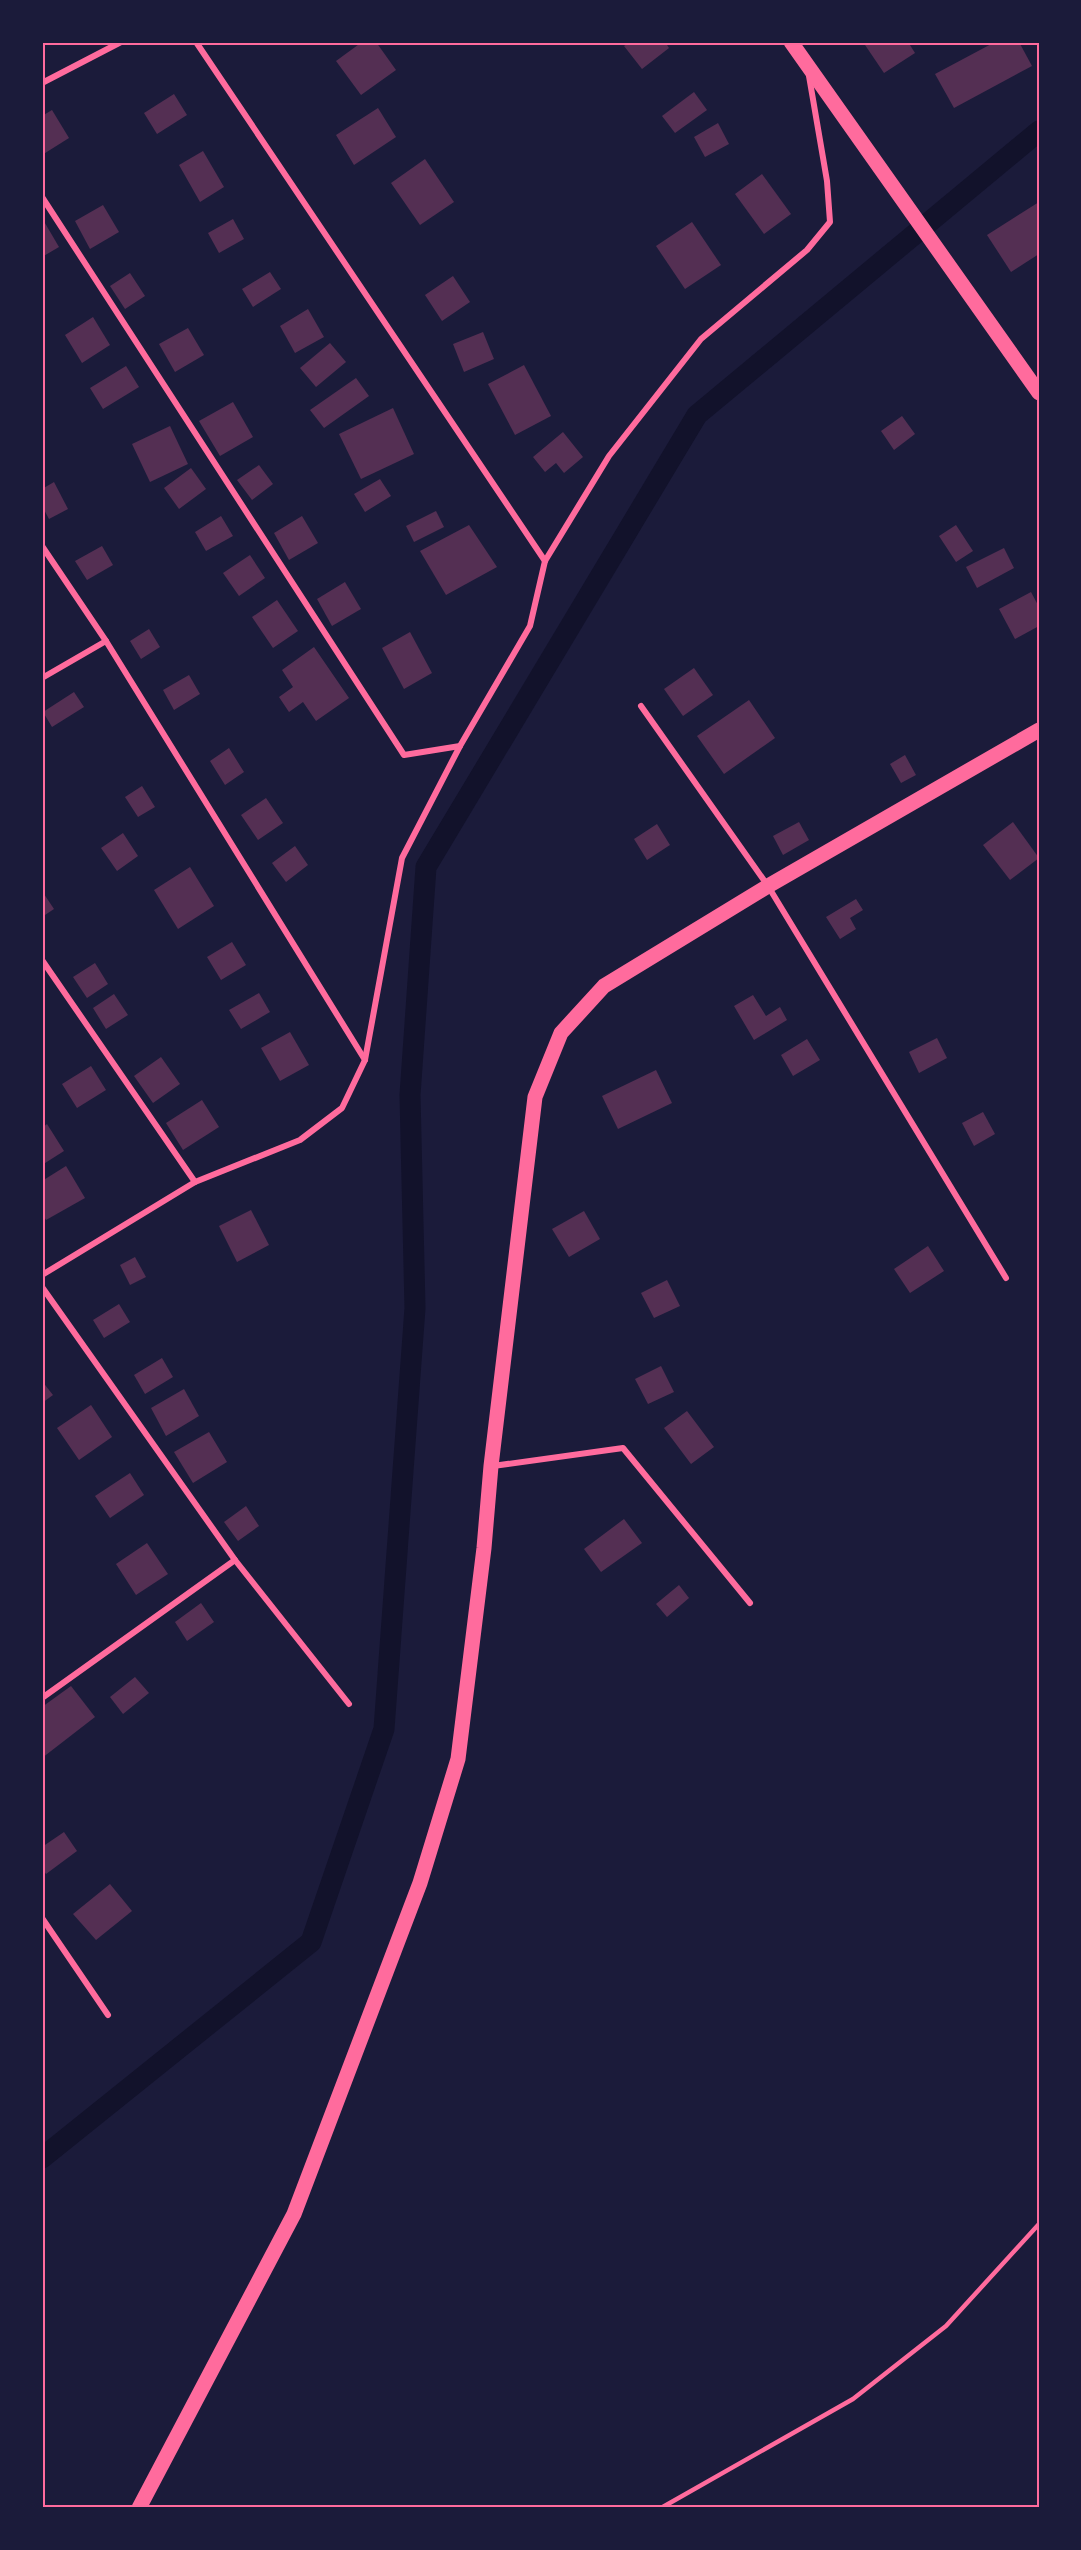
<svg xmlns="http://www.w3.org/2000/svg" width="1081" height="2550" font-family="Arial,sans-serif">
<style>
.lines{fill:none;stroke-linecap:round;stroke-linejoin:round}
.canal{stroke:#12122b;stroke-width:21}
.building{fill:#542f53}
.service{stroke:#ff6b9d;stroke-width:4.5}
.minor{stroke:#ff6b9d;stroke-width:6}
.primary{stroke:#ff6b9d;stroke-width:15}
.neatline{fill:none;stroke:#ff6b9d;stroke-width:2}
</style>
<rect width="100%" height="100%" fill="#1b1b3a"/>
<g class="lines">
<path class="canal" d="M42,2158l269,-216 73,-213 31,-421 -5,-213 16,-228 271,-452 342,-284"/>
</g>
<g class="building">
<path d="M362,42h14l20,28 -35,25 -25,-34z"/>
<path d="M630,42h35l4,6 -27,21 -18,-23z"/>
<path d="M863,42h45l7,11 -31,20z"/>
<path d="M995,42h24l13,24 -78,42 -19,-34z"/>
<path d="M694,92l13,18 -32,23 -13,-17z"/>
<path d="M174,94l13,21 -30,19 -13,-21z"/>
<path d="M378,108l18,29 -42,28 -18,-30z"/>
<path d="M52,110l17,28 -27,17v-39z"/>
<path d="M718,123l11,21 -24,13 -11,-20z"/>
<path d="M203,151l21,36 -24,15 -21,-37z"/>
<path d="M425,159l29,43 -34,23 -29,-42z"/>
<path d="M762,174l29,40 -27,20 -29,-40z"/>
<path d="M1039,202v52l-28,18 -24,-37z"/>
<path d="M103,205l16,27 -29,17 -15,-28z"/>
<path d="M42,218l17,29 -17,10z"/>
<path d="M233,219l11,20 -25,14 -11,-20z"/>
<path d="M692,222l29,43 -36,24 -29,-43z"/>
<path d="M270,272l11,17 -28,18 -11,-18z"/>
<path d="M130,273l15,23 -20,13 -15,-23z"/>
<path d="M453,276l17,26 -28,19 -17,-26z"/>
<path d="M308,309l16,28 -29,16 -15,-27z"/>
<path d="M93,317l17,28 -28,18 -17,-28z"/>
<path d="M188,328l16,27 -29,17 -16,-28z"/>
<path d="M483,332l11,27 -30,13 -11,-28z"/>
<path d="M330,343l16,19 -30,25 -16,-19z"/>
<path d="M524,365l27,51 -36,19 -27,-51z"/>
<path d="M126,366l13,21 -36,22 -13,-21z"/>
<path d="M356,378l13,18 -45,32 -14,-18z"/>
<path d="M233,402l20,35 -33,19 -21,-35z"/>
<path d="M393,408l21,46 -53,25 -22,-45z"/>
<path d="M902,416l13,18 -21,16 -13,-19z"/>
<path d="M170,426l18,38 -38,18 -18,-38z"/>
<path d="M563,432l20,25 -19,16 -8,-10 -11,9 -12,-15z"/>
<path d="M259,465l14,19 -21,16 -15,-20z"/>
<path d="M191,468l15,21 -27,20 -15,-21z"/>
<path d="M380,479l11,17 -26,16 -11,-18z"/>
<path d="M54,482l14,27 -19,10 -7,-13v-17z"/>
<path d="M436,511l8,16 -30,15 -8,-16z"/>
<path d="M221,516l12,20 -27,15 -11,-19z"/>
<path d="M302,516l16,27 -29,17 -15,-27z"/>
<path d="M469,525l28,42 -51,28 -26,-44z"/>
<path d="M956,525l17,26 -17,11 -17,-26z"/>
<path d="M102,546l11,19 -26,15 -12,-19z"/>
<path d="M1004,548l10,20 -37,20 -11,-21z"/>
<path d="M250,555l15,23 -26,18 -16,-23z"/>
<path d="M345,582l16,27 -29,17 -15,-27z"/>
<path d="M1031,592l8,15v19l-24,13 -16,-30z"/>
<path d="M277,600l21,31 -25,17 -21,-31z"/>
<path d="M149,629l11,18 -19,12 -11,-18z"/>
<path d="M410,632l22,41 -28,16 -22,-41z"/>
<path d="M314,647l35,51 -33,23 -13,-19 -14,10 -10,-15 14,-10 -11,-17z"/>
<path d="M694,668l19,27 -30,21 -19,-27z"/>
<path d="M189,675l11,19 -26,16 -11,-20z"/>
<path d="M74,692l10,15 -32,20 -9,-15z"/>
<path d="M749,700l26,38 -51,36 -27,-38z"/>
<path d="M229,748l15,24 -19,13 -15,-24z"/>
<path d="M905,755l11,20 -15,8 -11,-19z"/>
<path d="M142,786l13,21 -17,10 -13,-20z"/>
<path d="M266,798l17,25 -25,17 -17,-25z"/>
<path d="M799,822l10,18 -26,15 -10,-19z"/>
<path d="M1013,822l26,36 -29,22 -27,-35z"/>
<path d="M657,824l13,21 -23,15 -13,-21z"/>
<path d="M123,833l15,23 -21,15 -16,-23z"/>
<path d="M295,846l13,19 -22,17 -14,-19z"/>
<path d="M190,867l24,39 -36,23 -24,-39z"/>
<path d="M42,891l12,18 -12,8z"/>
<path d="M856,899l7,11 -13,8 6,11 -16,10 -14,-22z"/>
<path d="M232,942l14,23 -25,15 -14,-23z"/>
<path d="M95,963l13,21 -21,14 -14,-21z"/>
<path d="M259,993l11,19 -29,17 -12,-19z"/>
<path d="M114,994l14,21 -22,14 -13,-21z"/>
<path d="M753,995l13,21 14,-9 7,13 -33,20 -20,-34z"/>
<path d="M290,1032l19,33 -29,16 -19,-33z"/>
<path d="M937,1038l10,20 -28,15 -10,-21z"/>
<path d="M807,1039l13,21 -27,16 -12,-21z"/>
<path d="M161,1057l19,27 -27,19 -19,-27z"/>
<path d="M91,1066l15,24 -29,18 -15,-24z"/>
<path d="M656,1070l16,33 -54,26 -16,-33z"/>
<path d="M202,1100l17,27 -36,23 -17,-27z"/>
<path d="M983,1112l12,22 -21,12 -12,-23z"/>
<path d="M47,1124l17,27 -22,14v-37z"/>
<path d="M66,1166l19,32 -39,22 -4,-7v-32z"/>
<path d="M251,1210l18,35 -32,17 -18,-36z"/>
<path d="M584,1211l16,28 -31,18 -17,-28z"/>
<path d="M928,1246l16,25 -34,22 -16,-24z"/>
<path d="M135,1257l11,20 -16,8 -10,-20z"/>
<path d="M667,1280l13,26 -26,12 -13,-25z"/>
<path d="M119,1304l11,18 -26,16 -11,-18z"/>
<path d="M162,1358l11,19 -28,17 -11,-19z"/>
<path d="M661,1366l13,26 -26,12 -13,-25z"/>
<path d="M42,1381l11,14 -11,8z"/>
<path d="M184,1389l15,27 -33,20 -15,-28z"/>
<path d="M91,1405l21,32 -33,23 -22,-32z"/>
<path d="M687,1411l27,36 -23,17 -27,-36z"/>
<path d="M209,1432l18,30 -34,21 -19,-31z"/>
<path d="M130,1473l14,22 -34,23 -15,-22z"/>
<path d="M246,1506l13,20 -21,15 -14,-19z"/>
<path d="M624,1519l18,24 -41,29 -17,-23z"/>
<path d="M147,1543l21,31 -32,21 -20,-31z"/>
<path d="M679,1585l10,13 -22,19 -11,-13z"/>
<path d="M201,1603l13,19 -27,19 -12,-19z"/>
<path d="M135,1677l14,16 -26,21 -13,-17z"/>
<path d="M71,1686l24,31 -53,41v-51z"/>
<path d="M64,1832l13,19 -31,23 -4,-6v-21z"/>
<path d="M110,1884l22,27 -36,29 -23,-26z"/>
</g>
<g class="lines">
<path class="service" d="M661,2508l192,-109 93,-73 93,-102"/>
<g class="minor">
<path d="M196,42l349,519"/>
<path d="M42,83l79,-41"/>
<path d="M42,197l362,558 56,-9"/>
<path d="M42,546l64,95 259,419"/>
<path d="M42,678l64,-37"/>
<path d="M641,706l127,180 238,392"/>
<path d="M42,960l153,222"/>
<path d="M42,1275l153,-93 105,-42 42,-32 23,-48 37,-202 58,-112 70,-120 15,-65 64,-105 92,-117 106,-89 23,-28 -3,-41 -18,-105"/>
<path d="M42,1287l193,273 114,144"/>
<path d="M493,1466l130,-18 127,155"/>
<path d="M42,1698l193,-138"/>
<path d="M42,1918l66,97"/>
</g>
<g class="primary">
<path d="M791,42l248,351"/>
<path d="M139,2508l155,-294 126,-331 38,-124 26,-211 7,-82 44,-369 26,-64 43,-47 164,-100 271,-156"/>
</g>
</g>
<rect width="1081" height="2550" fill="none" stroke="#1b1b3a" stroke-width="87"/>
<rect x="44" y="44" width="994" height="2462" class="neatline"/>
</svg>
